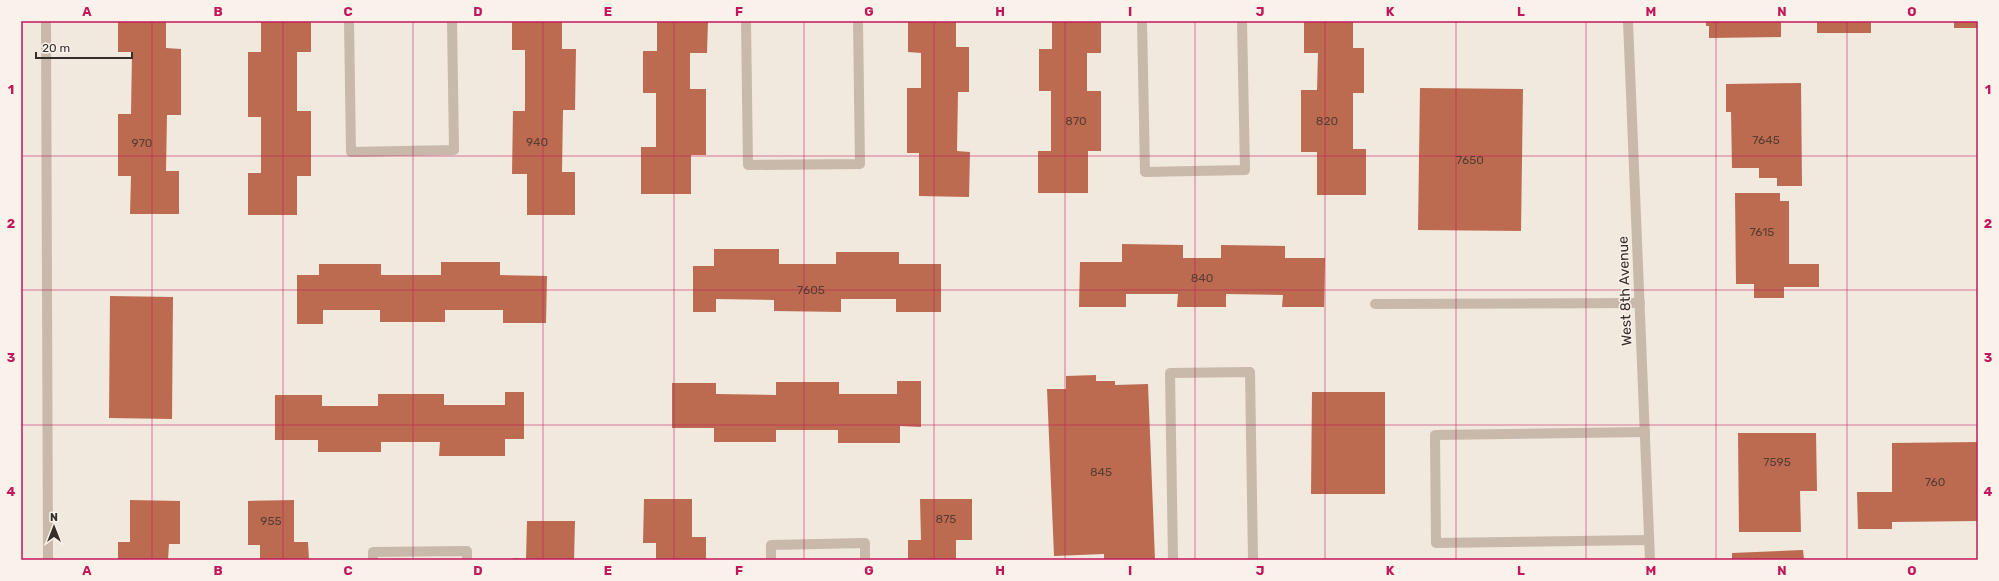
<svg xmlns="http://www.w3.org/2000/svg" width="1999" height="581" font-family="Rubik,sans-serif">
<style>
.building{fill:#bd6b50}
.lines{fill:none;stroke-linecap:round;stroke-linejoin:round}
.minor{stroke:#c8b9ab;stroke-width:10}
.grid{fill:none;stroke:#c2185b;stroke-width:1;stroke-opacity:0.55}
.labels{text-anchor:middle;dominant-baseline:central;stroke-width:3;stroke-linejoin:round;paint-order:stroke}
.number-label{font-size:12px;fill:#583d34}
.street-label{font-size:14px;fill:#362e2a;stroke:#f9f2ea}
.neatline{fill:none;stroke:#c2185b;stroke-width:1.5}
.grid-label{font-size:13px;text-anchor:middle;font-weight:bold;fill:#c2185b}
</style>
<rect width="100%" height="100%" fill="#f1e8de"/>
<g class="building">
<path d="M118,21h48v27l15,1v66h-14l-1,56h13v43h-49l1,-38h-13v-62h13l1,-62h-14z"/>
<path d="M261,21h50v31h-14v59h14v65h-14v39h-49v-42h13v-56h-13v-65h13z"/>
<path d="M512,21h50v28h14l-1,61h-12l-1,62h13v43h-48v-41h-15l1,-63h12v-61h-13z"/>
<path d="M657,21h51l-1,32h-17v36h16v66h-15v39h-50v-47h15v-54h-13v-42h14z"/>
<path d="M908,21h48v26h13v45h-11l-1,59 13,1 -1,45 -50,-1v-43h-12v-65h14v-35l-13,-1z"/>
<path d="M1052,21h49v32h-14v38h14v60h-13v42h-50v-42h13v-60h-12v-42h13z"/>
<path d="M1304,21h49v27h11v45h-11v56h13v46h-49v-43h-16v-62h16l1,-37h-14z"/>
<path d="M1706,21h75v16l-72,1v-12h-3z"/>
<rect x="1817" y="21" width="54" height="12"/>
<rect x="1954" y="21" width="24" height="7"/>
<path d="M1801,83l1,103h-25v-8h-18v-10h-27l-1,-56h-5v-28z"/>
<path d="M1420,88l103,1 -2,142 -103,-1z"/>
<path d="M1735,193h45v8h9v63h30v23h-35v11h-30v-14h-18z"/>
<path d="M1122,244l61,1v13h38v-13l64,1v12h40l-1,49h-42l1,-12 -57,-1v13h-49l1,-13h-52v13h-47l1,-45h42z"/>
<path d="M714,249h65v15h57v-12h63v12h42v48h-45v-13h-55v13l-67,-1v-11l-58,-1v13h-23v-46h21z"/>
<path d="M441,262h59v13l47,1 -1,47h-43v-13h-58v12h-65v-12h-57v14h-26v-49h22v-11h62v11h60z"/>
<path d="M110,296l63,1 -1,122 -63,-1z"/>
<path d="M1096,375v6h19v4l33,-1 7,176h-51v-6l-50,2 -7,-167h19v-13z"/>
<path d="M897,381h24v46l-21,-1v17h-62v-13h-62v12h-62v-14h-42v-45h44v11l60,1v-13h63v12h58z"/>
<path d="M505,392h19v47h-19v17h-66l1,-14h-59v10h-63v-12h-43v-45h47v11h56v-12h66v11h61z"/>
<path d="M1312,392h73v102h-74z"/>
<path d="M1738,433h78l1,58h-17l1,41h-62z"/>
<path d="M1978,442v79l-86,1v7h-34l-1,-37h35v-49z"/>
<path d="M644,499h48v38h14v23h-50v-17h-13z"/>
<path d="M920,499h52v41h-16v20h-48v-20h13z"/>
<path d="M130,500l50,1v43h-11l-1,16h-50v-18h12z"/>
<path d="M294,500v42h14l1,18h-49v-15h-12v-44z"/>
<path d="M527,521h48l-1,39h-61v-2l13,1z"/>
<path d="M1803,550l1,10h-72v-7z"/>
</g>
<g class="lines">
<g class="minor">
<path d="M46,21l2,539"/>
<path d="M349,21l2,131 103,-2 -2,-129"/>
<path d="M746,21l2,144 112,-1 -2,-143"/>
<path d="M1142,21l3,151 100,-2 -3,-149"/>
<path d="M1628,21l22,539"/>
<path d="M1375,304l265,-1"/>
<path d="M1645,432l-210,3 1,108 213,-3"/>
<path d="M373,560v-8l94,-1v9"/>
<path d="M771,560v-15l94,-2v17"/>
<path d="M1173,560l-3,-187 80,-1 3,188"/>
</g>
</g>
<path class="grid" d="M152,21v539M283,21v539M413,21v539M543,21v539M674,21v539M804,21v539M934,21v539M1065,21v539M1195,21v539M1325,21v539M1456,21v539M1586,21v539M1716,21v539M1847,21v539M21,156h1957M21,290h1957M21,425h1957"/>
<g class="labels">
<g class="number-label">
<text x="1076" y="121">870</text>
<text x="1327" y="121">820</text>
<text x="1766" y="140">7645</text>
<text x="537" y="142">940</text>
<text x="142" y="143">970</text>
<text x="1470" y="160">7650</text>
<text x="1762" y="232">7615</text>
<text x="1202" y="278">840</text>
<text x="811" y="290">7605</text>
<text x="1777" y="462">7595</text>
<text x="1101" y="472">845</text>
<text x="1935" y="482">760</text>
<text x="946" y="519">875</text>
<text x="271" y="521">955</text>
</g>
<g class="street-label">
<text transform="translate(1625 291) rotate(-92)">West 8th Avenue</text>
</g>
</g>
<rect width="1999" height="581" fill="none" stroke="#f9f2ea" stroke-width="44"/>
<g transform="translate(54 527)" stroke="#f9f2ea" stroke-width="3" paint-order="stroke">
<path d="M0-3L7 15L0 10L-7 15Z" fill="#362e2a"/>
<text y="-6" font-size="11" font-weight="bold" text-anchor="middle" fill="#362e2a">N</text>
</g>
<path d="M36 52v6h96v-6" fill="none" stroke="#362e2a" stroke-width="2"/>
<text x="42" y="52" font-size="12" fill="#362e2a" stroke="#f9f2ea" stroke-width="3" paint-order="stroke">20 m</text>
<rect x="22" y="22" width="1955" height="537" class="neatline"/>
<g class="grid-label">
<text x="87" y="16">A</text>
<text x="218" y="16">B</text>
<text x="348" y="16">C</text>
<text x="478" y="16">D</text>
<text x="608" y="16">E</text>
<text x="739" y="16">F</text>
<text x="869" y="16">G</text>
<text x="1000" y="16">H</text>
<text x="1130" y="16">I</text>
<text x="1260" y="16">J</text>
<text x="1390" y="16">K</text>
<text x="1521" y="16">L</text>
<text x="1651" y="16">M</text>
<text x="1782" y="16">N</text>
<text x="1912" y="16">O</text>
<text x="11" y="94">1</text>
<text x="1988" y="94">1</text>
<text x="11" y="228">2</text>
<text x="1988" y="228">2</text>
<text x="11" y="362">3</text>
<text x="1988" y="362">3</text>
<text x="11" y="496">4</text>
<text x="1988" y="496">4</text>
<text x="87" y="575">A</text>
<text x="218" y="575">B</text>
<text x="348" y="575">C</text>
<text x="478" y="575">D</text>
<text x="608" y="575">E</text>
<text x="739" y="575">F</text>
<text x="869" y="575">G</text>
<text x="1000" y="575">H</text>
<text x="1130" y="575">I</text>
<text x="1260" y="575">J</text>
<text x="1390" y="575">K</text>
<text x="1521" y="575">L</text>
<text x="1651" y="575">M</text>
<text x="1782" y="575">N</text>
<text x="1912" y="575">O</text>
</g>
</svg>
